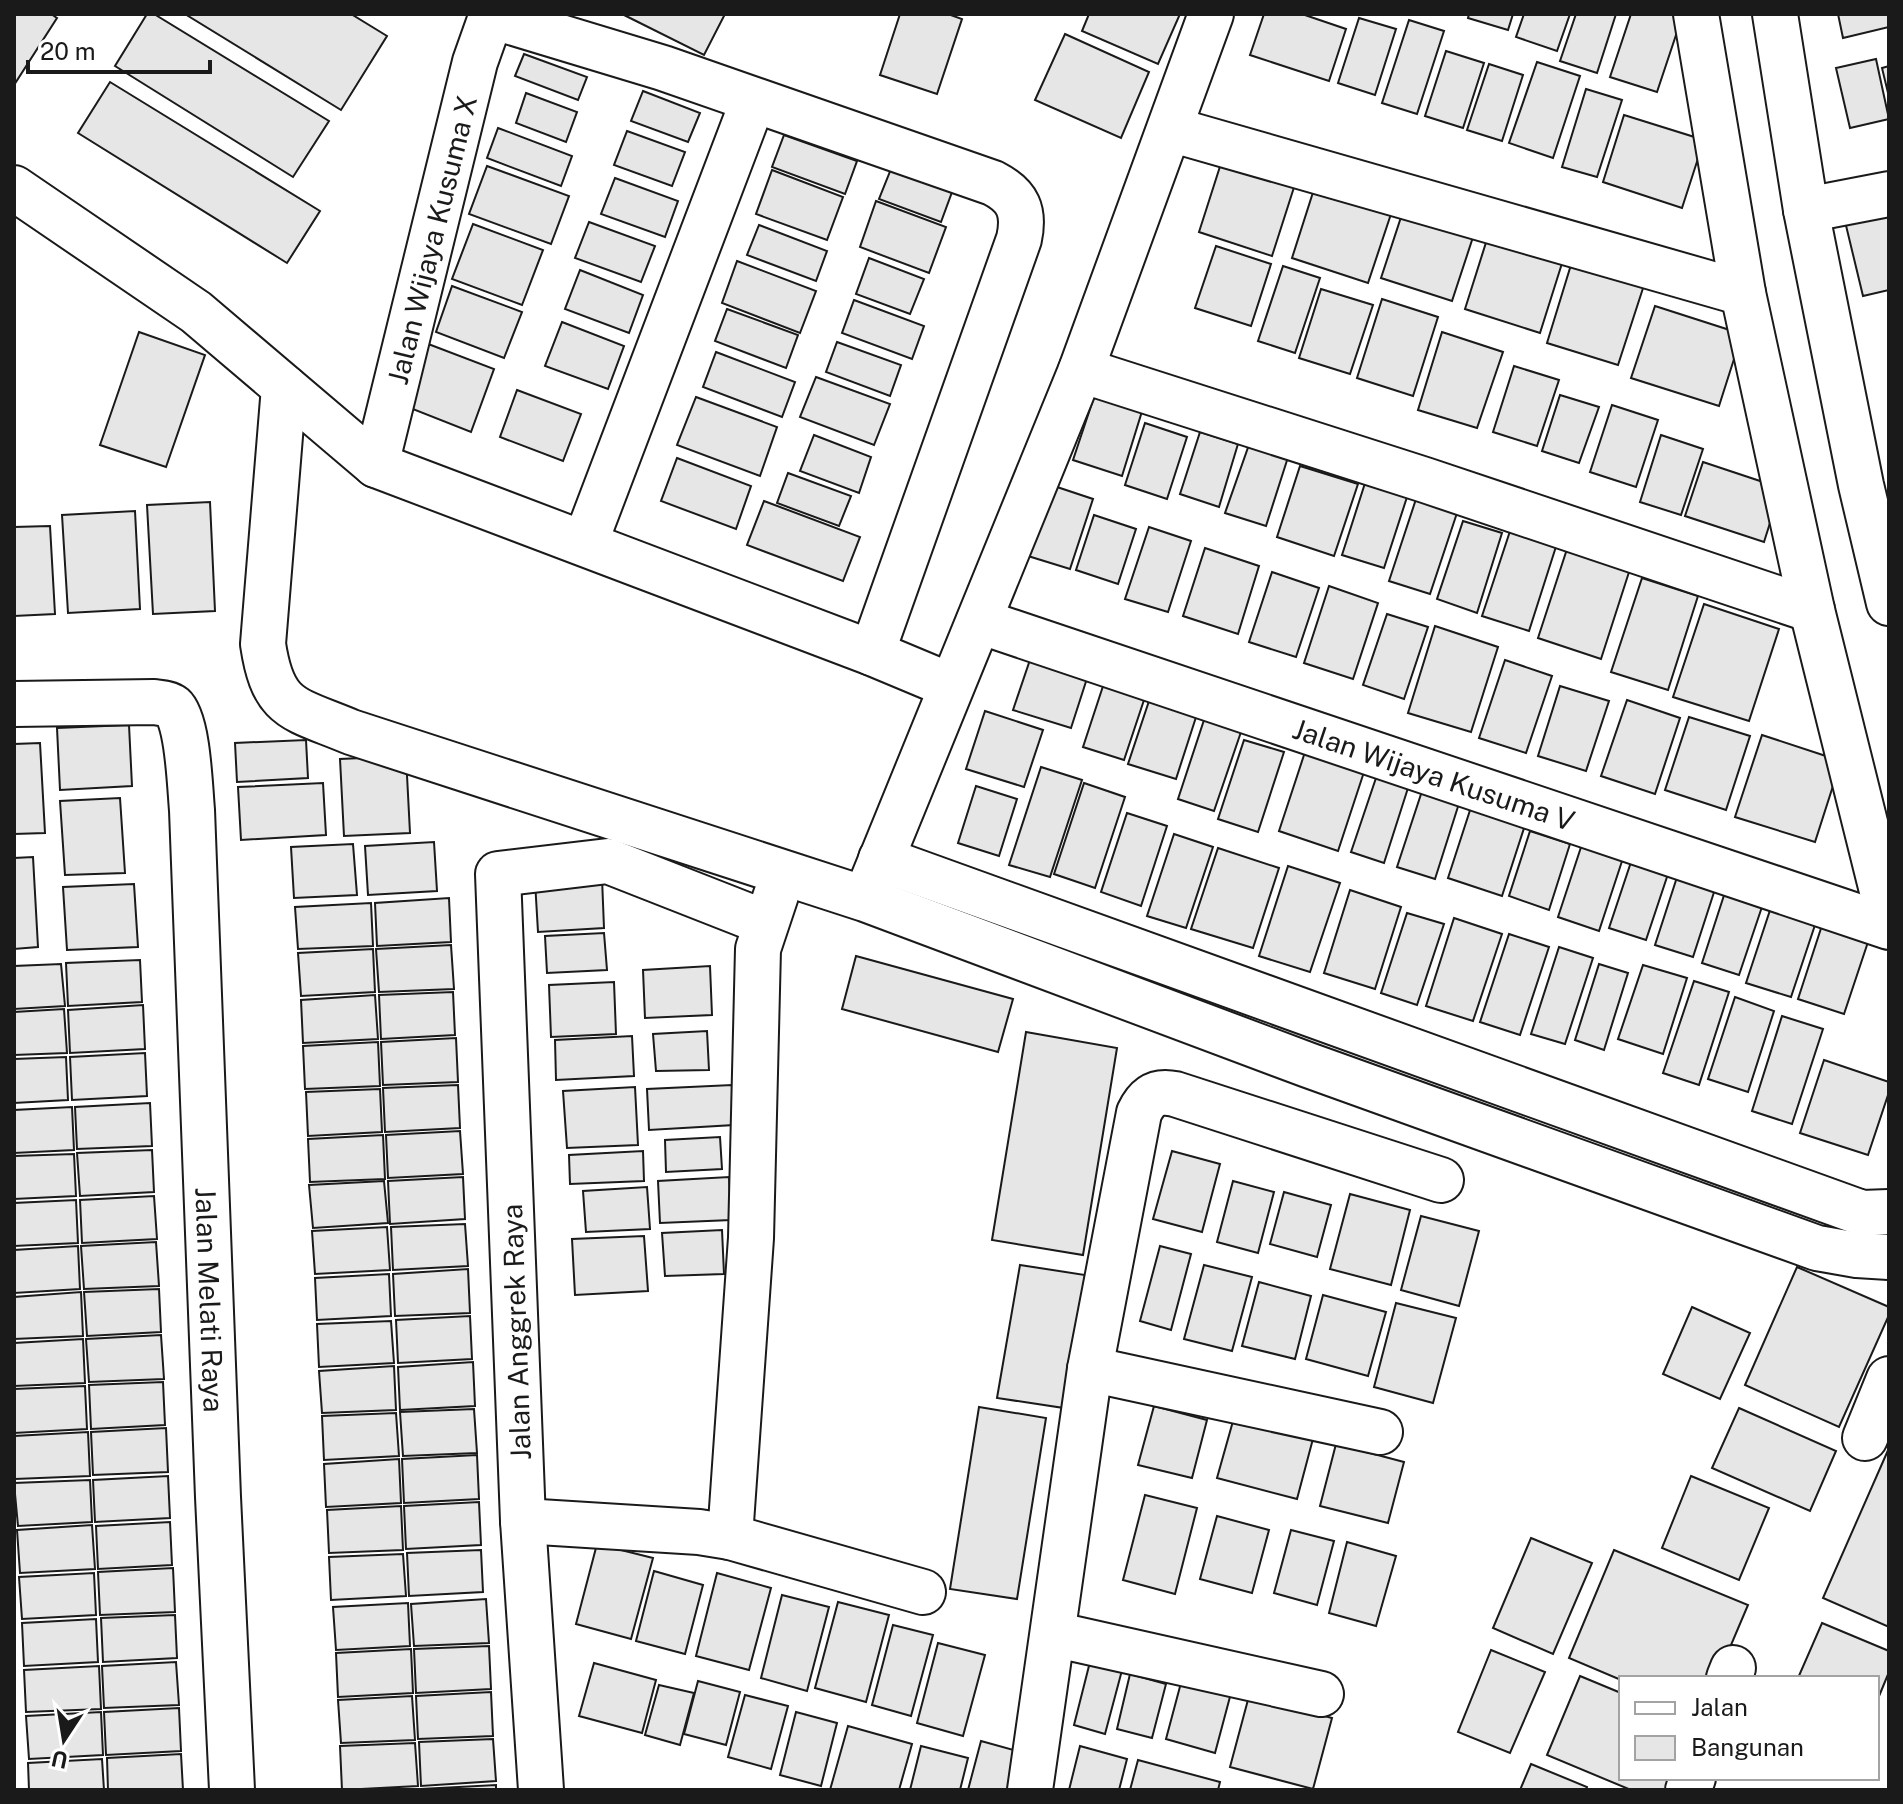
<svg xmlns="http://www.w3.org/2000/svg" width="1903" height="1804" font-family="'Public Sans',sans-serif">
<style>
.building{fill:#e6e6e6;stroke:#1a1a1a;stroke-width:2}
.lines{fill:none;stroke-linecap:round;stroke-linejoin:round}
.street-casing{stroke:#1a1a1a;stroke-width:48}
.street{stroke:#fff;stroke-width:44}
.labels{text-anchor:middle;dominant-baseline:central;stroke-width:6;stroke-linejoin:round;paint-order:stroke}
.street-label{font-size:28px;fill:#1a1a1a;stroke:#fff}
</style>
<rect width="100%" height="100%" fill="#fff"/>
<g class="building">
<path d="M14,14h37l6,4 -43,67z"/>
<path d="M147,14h7l175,107 -36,56 -178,-111z"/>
<path d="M185,14h166l36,22 -46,74z"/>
<path d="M622,14h103l-21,41z"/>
<path d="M900,14h48l14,5 -25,75 -57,-19z"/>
<path d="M1089,14h91l-22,50 -76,-33z"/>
<path d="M1264,14h38l44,15 -17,52 -79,-26z"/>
<path d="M1469,14h44l-5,16 -40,-12z"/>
<path d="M1524,14h46l-13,37 -41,-14z"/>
<path d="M1576,14h40l-19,59 -37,-12z"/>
<path d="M1631,14h52l-26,78 -47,-15z"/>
<path d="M1838,14h51v13l-46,11z"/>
<path d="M1359,18l37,11 -21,66 -37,-12z"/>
<path d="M1409,20l35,11 -27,83 -35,-11z"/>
<path d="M1065,34l84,38 -28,66 -86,-38z"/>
<path d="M1446,51l38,12 -21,65 -38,-12z"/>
<path d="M524,54l63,23 -9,23 -63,-24z"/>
<path d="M1876,59l13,60 -39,9 -14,-60z"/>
<path d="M1537,62l43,14 -27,82 -44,-15z"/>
<path d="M1489,64l34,11 -21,66 -35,-11z"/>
<path d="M1889,66v31l-7,-29z"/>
<path d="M110,82l210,129 -33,52 -209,-130z"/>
<path d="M1586,89l36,11 -25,77 -35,-10z"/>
<path d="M643,91l57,22 -12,29 -57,-21z"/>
<path d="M526,93l51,19 -11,30 -50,-19z"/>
<path d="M1624,115l80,25 -22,68 -79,-26z"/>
<path d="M498,128l74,28 -11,30 -74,-28z"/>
<path d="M627,131l58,21 -13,34 -58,-21z"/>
<path d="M784,135l73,26 -12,33 -73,-27z"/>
<path d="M1224,154l73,24 -25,78 -73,-24z"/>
<path d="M487,166l82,30 -18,48 -82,-30z"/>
<path d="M891,169l61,23 -11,30 -62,-23z"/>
<path d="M772,170l71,27 -16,43 -71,-26z"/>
<path d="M615,178l63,23 -13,36 -64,-23z"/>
<path d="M1316,183l77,25 -25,75 -76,-25z"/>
<path d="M876,201l70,26 -17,46 -69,-26z"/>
<path d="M1889,202v88l-26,6 -20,-83z"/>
<path d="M1405,205l71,23 -24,73 -71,-23z"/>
<path d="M589,222l66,24 -14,36 -66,-24z"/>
<path d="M473,224l70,26 -21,55 -70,-26z"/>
<path d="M759,225l68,26 -11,30 -69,-26z"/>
<path d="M1489,233l75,24 -24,76 -75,-24z"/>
<path d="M1216,246l55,18 -20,62 -56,-18z"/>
<path d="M1574,255l72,24 -28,86 -71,-22z"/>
<path d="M869,258l55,21 -14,35 -54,-20z"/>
<path d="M737,261l79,30 -16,42 -78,-30z"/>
<path d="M1283,266l37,12 -25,75 -37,-12z"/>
<path d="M580,270l63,25 -14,38 -64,-24z"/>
<path d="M452,286l70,26 -18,46 -68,-26z"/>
<path d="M1321,289l52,16 -23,69 -51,-16z"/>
<path d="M1382,299l56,18 -25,79 -56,-18z"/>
<path d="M854,300l70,26 -12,33 -70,-26z"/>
<path d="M1655,306l87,28 -23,72 -88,-28z"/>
<path d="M727,309l71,26 -12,33 -71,-27z"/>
<path d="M562,322l62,24 -16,43 -63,-23z"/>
<path d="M139,332l66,23 -39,112 -66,-22z"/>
<path d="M1442,332l61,20 -26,76 -59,-18z"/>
<path d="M423,342l71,27 -23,63 -71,-28z"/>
<path d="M837,342l64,23 -11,31 -64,-24z"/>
<path d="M716,352l79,30 -13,35 -79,-30z"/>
<path d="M1514,366l45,14 -22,66 -44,-14z"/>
<path d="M816,377l74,27 -16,41 -74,-28z"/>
<path d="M517,390l64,24 -18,47 -63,-24z"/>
<path d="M1096,391l47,17 -21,68 -49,-16z"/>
<path d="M1560,395l39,12 -20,56 -37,-12z"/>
<path d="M696,397l81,30 -17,49 -83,-31z"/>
<path d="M1612,405l46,15 -22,67 -46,-15z"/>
<path d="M1145,423l42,14 -20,62 -42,-14z"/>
<path d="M1200,432l38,12 -19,63 -39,-13z"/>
<path d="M814,435l57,22 -12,36 -59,-22z"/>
<path d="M1661,435l42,14 -22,66 -41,-13z"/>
<path d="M1251,439l39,12 -24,75 -41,-13z"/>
<path d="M677,458l74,28 -15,43 -75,-28z"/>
<path d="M1703,462l78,26 -17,54 -79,-26z"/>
<path d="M1300,466l58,18 -24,72 -57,-19z"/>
<path d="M788,473l63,23 -12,30 -62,-23z"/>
<path d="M1366,480l42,14 -24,74 -42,-13z"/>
<path d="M1051,485l42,14 -23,70 -42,-13z"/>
<path d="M1417,496l41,14 -28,84 -41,-13z"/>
<path d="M764,501l96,36 -17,44 -96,-36z"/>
<path d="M210,502l5,109 -62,3 -6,-109z"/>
<path d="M135,511l5,98 -72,4 -6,-98z"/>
<path d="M1094,515l42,14 -18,55 -42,-14z"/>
<path d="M1515,516l46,15 -32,100 -47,-15z"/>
<path d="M1463,521l39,12 -25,80 -40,-14z"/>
<path d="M50,526l5,88 -41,2v-89z"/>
<path d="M1149,527l42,14 -23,71 -43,-13z"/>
<path d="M1205,548l54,18 -21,68 -55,-18z"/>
<path d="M1567,549l63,20 -29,90 -63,-21z"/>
<path d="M1272,572l47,16 -23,69 -47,-15z"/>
<path d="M1642,578l56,18 -30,94 -57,-18z"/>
<path d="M1329,586l49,17 -25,76 -49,-16z"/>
<path d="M1704,604l75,25 -30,92 -76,-24z"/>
<path d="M1387,614l41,13 -24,72 -41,-14z"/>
<path d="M1435,626l63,21 -27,85 -63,-19z"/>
<path d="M1034,648l57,18 -20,62 -58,-18z"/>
<path d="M1505,660l47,16 -26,77 -47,-15z"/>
<path d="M1106,677l41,14 -23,69 -41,-13z"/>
<path d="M1560,686l49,15 -23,70 -48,-15z"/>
<path d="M1151,695l47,16 -22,68 -48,-15z"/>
<path d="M1627,700l53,18 -25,76 -54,-18z"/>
<path d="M985,711l58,19 -19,57 -58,-18z"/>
<path d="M1689,717l61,19 -24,74 -61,-20z"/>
<path d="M1204,720l37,12 -27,79 -36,-12z"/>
<path d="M129,725l3,61 -72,4 -3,-62z"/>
<path d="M1762,735l79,26 -26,81 -80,-25z"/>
<path d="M306,740l2,38 -71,4 -2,-39z"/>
<path d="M1244,740l40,12 -26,80 -40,-13z"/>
<path d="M40,743l5,90 -31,1v-90z"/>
<path d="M1305,752l59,20 -26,79 -59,-20z"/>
<path d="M406,756l4,77 -66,3 -4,-77z"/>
<path d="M1041,767l41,13 -32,97 -41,-12z"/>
<path d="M1376,778l32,10 -24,75 -33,-11z"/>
<path d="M1425,782l37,12 -27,85 -38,-12z"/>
<path d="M323,783l3,52 -85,5 -3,-53z"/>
<path d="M1084,783l41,14 -30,91 -41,-14z"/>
<path d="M976,786l41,13 -18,57 -41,-13z"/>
<path d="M120,798l5,75 -60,2 -5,-74z"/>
<path d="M1473,801l54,18 -25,77 -54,-18z"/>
<path d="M1127,813l40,13 -26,80 -40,-14z"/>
<path d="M1530,831l40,13 -21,66 -40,-14z"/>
<path d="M1174,834l39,13 -27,81 -39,-12z"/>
<path d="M1585,835l41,14 -27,82 -41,-14z"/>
<path d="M434,842l3,49 -69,4 -3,-49z"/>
<path d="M353,844l4,51 -63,3 -3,-51z"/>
<path d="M1218,848l61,20 -26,80 -62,-19z"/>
<path d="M1634,853l37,12 -25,75 -37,-12z"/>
<path d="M33,857l5,90 -24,2v-91z"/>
<path d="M1288,866l52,17 -30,89 -51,-16z"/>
<path d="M1679,871l38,12 -24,74 -38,-12z"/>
<path d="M602,878l2,50 -66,4 -3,-51z"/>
<path d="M1728,883l38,12 -27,80 -37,-12z"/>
<path d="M134,884l4,63 -71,3 -4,-63z"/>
<path d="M1350,890l51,17 -26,82 -51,-16z"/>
<path d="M1775,895l45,15 -29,87 -45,-14z"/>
<path d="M449,898l2,44 -74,4 -2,-43z"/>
<path d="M371,903l2,43 -75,3 -3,-42z"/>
<path d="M1407,913l37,11 -27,81 -36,-12z"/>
<path d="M1826,913l47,14 -29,87 -46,-15z"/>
<path d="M1454,918l48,16 -29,87 -47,-15z"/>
<path d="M604,933l3,37 -60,3 -2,-37z"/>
<path d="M1509,934l40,13 -29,88 -40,-13z"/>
<path d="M451,945l3,44 -75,3 -3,-43z"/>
<path d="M1559,947l34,11 -28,86 -34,-10z"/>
<path d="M373,949l2,43 -74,4 -3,-43z"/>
<path d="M856,956l157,43 -15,53 -156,-43z"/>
<path d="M140,960l2,42 -74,4 -2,-43z"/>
<path d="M61,964l4,42 -51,3v-43z"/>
<path d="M1599,964l29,9 -24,77 -29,-10z"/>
<path d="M1643,965l44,13 -24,76 -45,-15z"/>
<path d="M710,966l2,49 -67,3 -2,-48z"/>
<path d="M1694,981l35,11 -30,93 -36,-12z"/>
<path d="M614,982l2,52 -65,3 -2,-52z"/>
<path d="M453,992l2,43 -74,4 -2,-44z"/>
<path d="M375,995l3,44 -75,4 -2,-43z"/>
<path d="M1735,997l39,14 -26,81 -40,-13z"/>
<path d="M143,1005l2,44 -75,4 -2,-43z"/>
<path d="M64,1009l3,44 -53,2v-43z"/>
<path d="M1782,1016l41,13 -31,95 -40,-13z"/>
<path d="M707,1031l2,39 -53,1 -3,-37z"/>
<path d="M1026,1032l91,16 -34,207 -91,-15z"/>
<path d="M632,1036l2,40 -78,4 -1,-40z"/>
<path d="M456,1038l2,44 -75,3 -2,-43z"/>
<path d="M378,1042l2,44 -75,3 -2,-43z"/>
<path d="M145,1053l2,43 -75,4 -2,-43z"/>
<path d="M66,1057l2,43 -54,3v-44z"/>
<path d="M1824,1060l65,22v10l-21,63 -68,-22z"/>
<path d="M458,1085l2,43 -75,4 -2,-44z"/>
<path d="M732,1085l2,40 -85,5 -2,-41z"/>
<path d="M635,1087l3,58 -71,3 -4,-57z"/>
<path d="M380,1089l2,43 -74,4 -2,-44z"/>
<path d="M150,1103l2,43 -75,3 -2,-42z"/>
<path d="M72,1107l2,43 -60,3v-43z"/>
<path d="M460,1131l3,43 -75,4 -2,-43z"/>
<path d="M383,1135l2,44 -75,3 -2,-43z"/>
<path d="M720,1137l2,32 -56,3 -1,-32z"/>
<path d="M152,1150l2,42 -74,4 -3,-43z"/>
<path d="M643,1151l1,30 -74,3 -1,-29z"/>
<path d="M1172,1151l48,13 -18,68 -49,-13z"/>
<path d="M74,1154l2,42 -62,3v-43z"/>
<path d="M463,1177l2,42 -75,5 -2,-43z"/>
<path d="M729,1177l2,43 -71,3 -2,-42z"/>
<path d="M384,1181l4,42 -75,5 -4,-43z"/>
<path d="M1233,1181l41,11 -16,61 -41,-11z"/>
<path d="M647,1187l3,42 -64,3 -3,-41z"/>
<path d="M1284,1192l47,13 -14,52 -47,-13z"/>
<path d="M1350,1194l60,16 -19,75 -61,-16z"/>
<path d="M154,1196l3,43 -75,4 -2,-43z"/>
<path d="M76,1200l2,43 -64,3v-43z"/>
<path d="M1421,1216l58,15 -20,75 -58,-16z"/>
<path d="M465,1224l3,42 -75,4 -2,-43z"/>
<path d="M387,1227l3,43 -75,4 -3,-43z"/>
<path d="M722,1230l2,44 -59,2 -3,-43z"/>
<path d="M644,1236l4,55 -73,4 -3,-56z"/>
<path d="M156,1242l3,44 -75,3 -3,-43z"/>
<path d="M78,1246l2,43 -66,4v-43z"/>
<path d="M1160,1246l31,8 -20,76 -31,-9z"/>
<path d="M1020,1265l65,10 -21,133 -67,-10z"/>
<path d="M1204,1265l48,12 -20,74 -48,-12z"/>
<path d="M1797,1267l92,40v8l-50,112 -94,-42z"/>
<path d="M468,1269l2,44 -75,3 -2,-42z"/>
<path d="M389,1274l2,42 -74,4 -2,-42z"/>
<path d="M1259,1282l52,14 -16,63 -53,-13z"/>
<path d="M159,1289l2,43 -74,4 -3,-44z"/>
<path d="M81,1292l2,44 -69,3v-42z"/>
<path d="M1323,1295l63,17 -18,64 -62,-17z"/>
<path d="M1396,1303l60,15 -23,85 -59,-16z"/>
<path d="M1692,1307l58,26 -30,66 -57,-25z"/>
<path d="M470,1316l2,43 -74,4 -2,-43z"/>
<path d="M391,1321l3,42 -75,4 -2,-43z"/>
<path d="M161,1335l3,44 -75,3 -3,-43z"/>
<path d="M83,1339l2,44 -71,3v-43z"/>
<path d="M473,1362l2,44 -75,4 -2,-43z"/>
<path d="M394,1366l2,44 -74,3 -3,-42z"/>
<path d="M163,1382l2,43 -74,4 -2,-44z"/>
<path d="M85,1386l2,43 -73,4v-44z"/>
<path d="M1154,1406l53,14 -15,58 -54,-13z"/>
<path d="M979,1407l67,11 -29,181 -67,-10z"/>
<path d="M1739,1408l97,43 -26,60 -98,-43z"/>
<path d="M474,1409l3,44 -74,3 -3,-44z"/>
<path d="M396,1413l3,43 -75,4 -2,-44z"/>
<path d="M1235,1414l79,21 -17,64 -80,-21z"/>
<path d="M166,1428l2,44 -75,3 -2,-43z"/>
<path d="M88,1432l2,44 -75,3 -1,-43z"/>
<path d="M1336,1444l68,18 -16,61 -68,-17z"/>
<path d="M1889,1448v179l-66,-29z"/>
<path d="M477,1455l2,44 -75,4 -2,-44z"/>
<path d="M399,1459l2,44 -75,4 -2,-43z"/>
<path d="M168,1476l2,42 -75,4 -2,-42z"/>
<path d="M1691,1476l78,32 -30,72 -77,-32z"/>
<path d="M90,1480l2,42 -74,4 -4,-43z"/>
<path d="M1145,1495l52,13 -22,86 -52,-14z"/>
<path d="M479,1502l2,43 -75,4 -2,-43z"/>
<path d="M401,1506l2,44 -74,3 -2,-43z"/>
<path d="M1217,1516l52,14 -17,63 -52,-14z"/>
<path d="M170,1522l2,43 -74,4 -2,-43z"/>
<path d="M92,1525l3,44 -75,4 -3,-43z"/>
<path d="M1291,1530l43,11 -17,64 -43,-12z"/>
<path d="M1531,1538l61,25 -39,91 -60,-26z"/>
<path d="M1347,1542l49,14 -20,70 -47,-13z"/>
<path d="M597,1544l56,14 -22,81 -55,-15z"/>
<path d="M481,1550l2,42 -74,4 -2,-43z"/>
<path d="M1614,1550l134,55 -31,73 -96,2 -52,-22z"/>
<path d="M403,1554l3,42 -75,4 -2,-43z"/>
<path d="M173,1568l2,44 -75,3 -2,-43z"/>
<path d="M654,1571l49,14 -18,69 -49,-13z"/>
<path d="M94,1573l2,42 -74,4 -3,-42z"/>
<path d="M717,1573l54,15 -22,82 -53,-14z"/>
<path d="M782,1595l47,12 -22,84 -46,-13z"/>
<path d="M486,1599l3,44 -75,3 -3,-42z"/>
<path d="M838,1602l51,13 -23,87 -51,-14z"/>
<path d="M408,1603l2,43 -74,4 -3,-43z"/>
<path d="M175,1615l2,43 -74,4 -2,-44z"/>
<path d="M96,1619l2,43 -74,4 -2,-43z"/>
<path d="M1822,1623l67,28v21l-12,29v-23h-79z"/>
<path d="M893,1625l40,10 -22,81 -39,-11z"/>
<path d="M938,1643l47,12 -22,81 -46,-13z"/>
<path d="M489,1646l2,43 -75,4 -2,-44z"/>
<path d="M411,1649l2,44 -75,4 -2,-44z"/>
<path d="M1093,1650l32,9 -20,75 -31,-9z"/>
<path d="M1491,1650l54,22 -35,81 -52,-21z"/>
<path d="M176,1662l3,43 -75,3 -2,-42z"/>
<path d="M594,1663l62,17 -14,53 -63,-17z"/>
<path d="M99,1666l2,43 -75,3 -2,-42z"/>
<path d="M1130,1674l36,10 -14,54 -35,-9z"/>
<path d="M1580,1676l41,17v85h57l-5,12h-42l-84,-35z"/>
<path d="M1182,1679l49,14 -16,60 -49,-14z"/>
<path d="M698,1681l42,11 -14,53 -42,-11z"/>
<path d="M659,1685l35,8 -14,52 -35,-10z"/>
<path d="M491,1692l2,44 -75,3 -2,-43z"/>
<path d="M745,1695l43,11 -17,63 -43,-12z"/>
<path d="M412,1696l3,44 -74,3 -3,-43z"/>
<path d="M1249,1696l83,22 -19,71 -83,-22z"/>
<path d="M179,1708l2,43 -75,4 -2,-43z"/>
<path d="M101,1712l2,43 -74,4 -3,-43z"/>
<path d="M796,1712l41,11 -16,63 -41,-11z"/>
<path d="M848,1726l64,18 -13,46h-69z"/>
<path d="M493,1739l3,42 -75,5 -2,-44z"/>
<path d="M981,1741l47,13 -9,36h-51z"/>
<path d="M415,1743l3,43 -76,4 -2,-44z"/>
<path d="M921,1746l47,12 -8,32h-50z"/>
<path d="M1080,1746l47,13 -8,31h-50z"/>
<path d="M181,1754l2,36h-75l-1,-32z"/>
<path d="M102,1759l2,31h-75l-1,-27z"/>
<path d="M1138,1760l82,22 -2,8h-88z"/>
<path d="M1531,1764l56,23 -1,3h-66z"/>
<path d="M496,1785v5h-75v-1z"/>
</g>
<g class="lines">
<defs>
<g id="street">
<path d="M1696,14l47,279 69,317 77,309"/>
<path d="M1775,14l31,196 55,275 28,118"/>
<path d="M491,16l172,52 330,115c25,13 32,28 26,56l-147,414"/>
<path d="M1170,129l573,164"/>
<path d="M14,188l182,124 180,153 496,188 79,33"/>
<path d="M1806,210l83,-16"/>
<path d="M1081,370l344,110 387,130"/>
<path d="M284,387l-21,257c10,67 31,64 88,88l514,167 443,166 509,183 40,7 32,2"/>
<path id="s1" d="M376,465l99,-403 17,-48"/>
<path d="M585,543l168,-442"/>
<path id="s2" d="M979,621l910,306"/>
<path id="s3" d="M14,704l140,-2c6,1 14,1 19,5 15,13 17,82 19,103l26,687 14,293"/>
<path d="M881,859l981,354 27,-1"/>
<path d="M870,887l211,-517 130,-356"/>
<path d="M1090,1369l290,63"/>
<path d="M1865,1438l24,-59"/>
<path d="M523,1521l176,11 31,5 193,55"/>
<path d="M730,1537l21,-299 7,-289 18,-54"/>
<path d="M1053,1634l268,60"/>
<path d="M1729,1678l4,-10"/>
<path d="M541,1790l-18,-269 -25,-647 110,-13 158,62"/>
<path d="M1030,1790l60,-421 49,-256c8,-17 17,-23 36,-19l266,86"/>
<path d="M1688,1790l5,-12"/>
</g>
</defs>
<use href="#street" class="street-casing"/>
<use href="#street" class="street"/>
</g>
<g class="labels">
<g class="street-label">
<text stroke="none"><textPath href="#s1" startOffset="232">Jalan Wijaya Kusuma X</textPath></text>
<text stroke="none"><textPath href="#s2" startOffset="480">Jalan Wijaya Kusuma V</textPath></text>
<text stroke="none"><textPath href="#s3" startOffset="756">Jalan Melati Raya</textPath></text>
<text transform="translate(516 1332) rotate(-92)">Jalan Anggrek Raya</text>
</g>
</g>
<rect width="1903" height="1804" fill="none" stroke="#1a1a1a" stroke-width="32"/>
<rect x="1619" y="1676" width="260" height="104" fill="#ffffff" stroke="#a3a3a3" stroke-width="2"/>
<rect x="1635" y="1702" width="40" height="12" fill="#ffffff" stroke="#a3a3a3" stroke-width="2"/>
<text x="1691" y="1716" font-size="24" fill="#1a1a1a">Jalan</text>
<rect x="1635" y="1736" width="40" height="24" fill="#e6e6e6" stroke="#a3a3a3" stroke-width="2"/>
<text x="1691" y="1756" font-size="24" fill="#1a1a1a">Bangunan</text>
<g transform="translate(64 1740) rotate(192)" stroke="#ffffff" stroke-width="6" paint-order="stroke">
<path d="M0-6L14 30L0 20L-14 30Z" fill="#1a1a1a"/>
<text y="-12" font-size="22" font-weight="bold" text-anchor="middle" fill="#1a1a1a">U</text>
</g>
<path d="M28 60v12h182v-12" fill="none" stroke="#1a1a1a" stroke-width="4"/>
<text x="40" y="60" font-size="24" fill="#1a1a1a" stroke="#ffffff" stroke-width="6" paint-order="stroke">20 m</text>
</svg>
